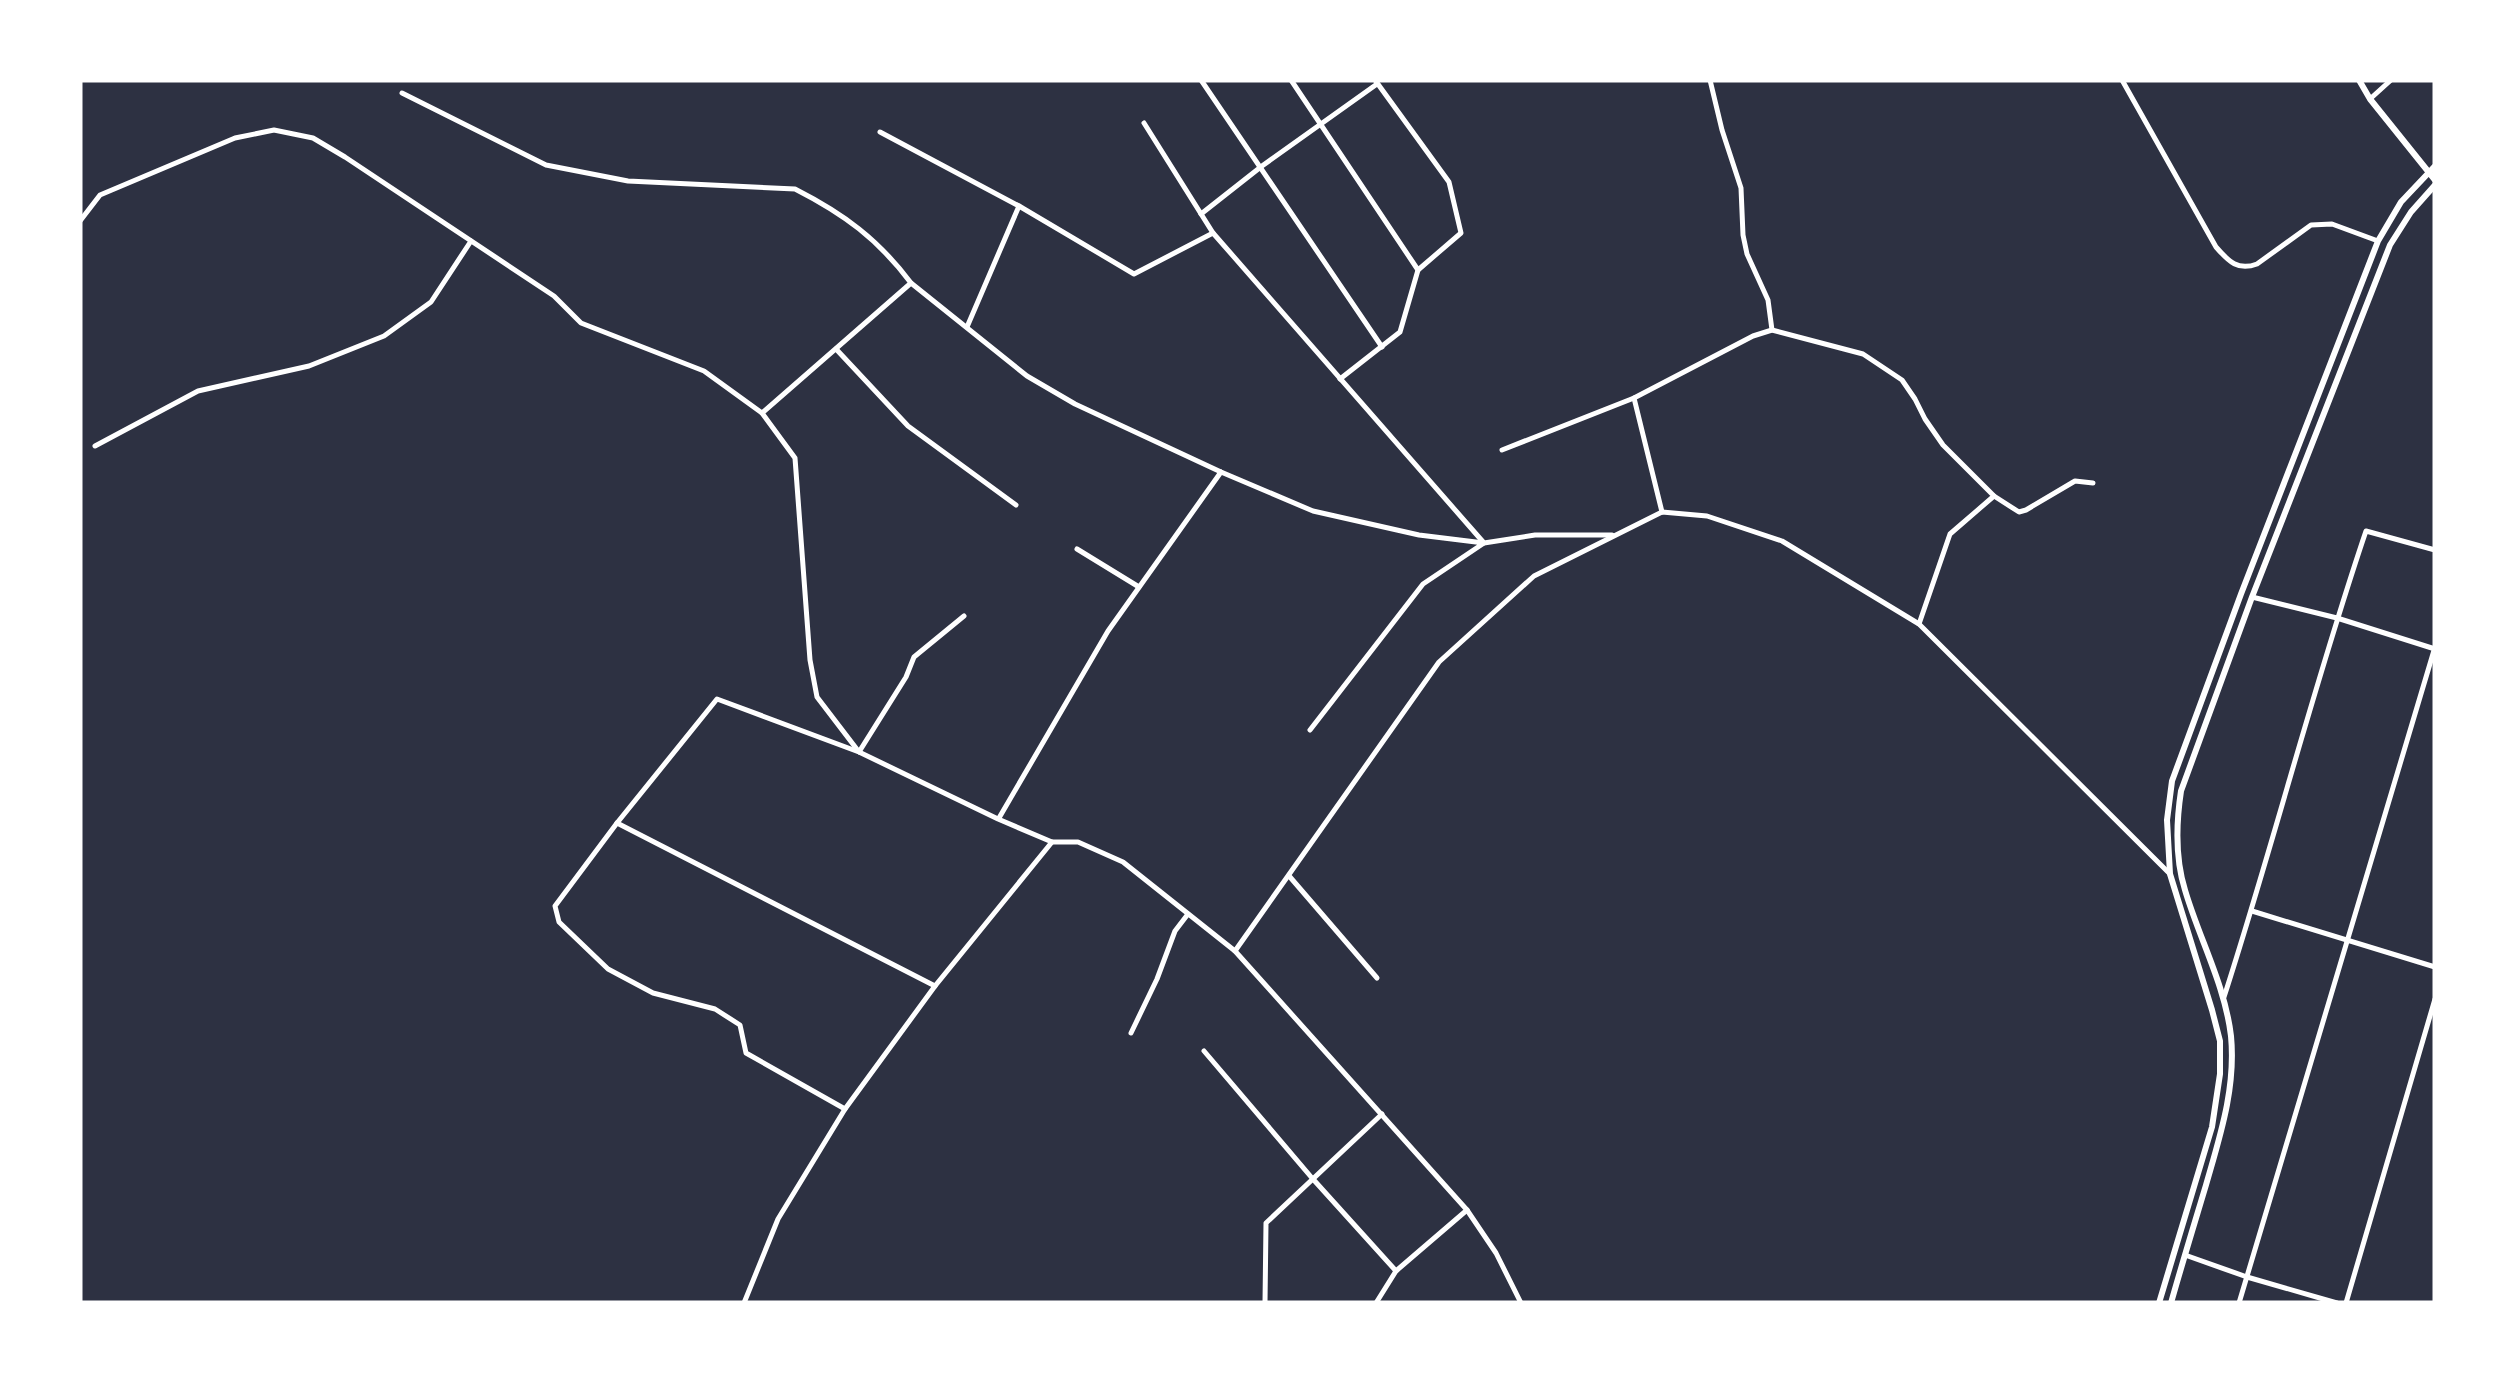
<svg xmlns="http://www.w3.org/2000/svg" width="2515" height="1383" font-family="'Alegreya Sans',sans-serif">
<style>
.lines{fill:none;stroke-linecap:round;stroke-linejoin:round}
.minor{stroke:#fff;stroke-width:5}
.tertiary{stroke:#fff;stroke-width:6}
.secondary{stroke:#fff;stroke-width:6}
</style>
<rect width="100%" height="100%" fill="#2d3142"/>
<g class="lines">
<g class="minor">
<path d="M1201,80l181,267"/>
<path d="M1291,80l127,190 -18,62 -60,47"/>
<path d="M1375,80l74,102 12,51 -43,37"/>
<path d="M1710,80l12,50 19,58 2,47 4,19 21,46 4,30"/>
<path d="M2122,80l94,167c13,15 22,24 41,17l54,-39 21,-1 46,17"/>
<path d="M402,93l144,72 82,16 167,8c49,25 83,50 116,94"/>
<path d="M2370,99l21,-19"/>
<path d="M1144,123l69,110"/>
<path d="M880,132l139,74 -52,121"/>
<path d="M1019,206l115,68 79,-41 271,310 51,-8h77"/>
<path d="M1201,214l61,-48 115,-82"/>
<path d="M80,221l20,-26 135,-57 39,-8 39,8 32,19 209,139 27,27 123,48 58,42"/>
<path d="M836,349l72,77 108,79"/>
<path d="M95,446l103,-55 111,-25 75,-30 47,-34 40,-61"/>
<path d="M1502,450l132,-52"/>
<path d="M1994,496l25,16 7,-2 49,-29 18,2"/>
<path d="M1662,512l-28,-114 119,-62 19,-6 91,24 39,26 13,19 10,20 18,26 51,51 -44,38 -31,90"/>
<path d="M1077,549l62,38"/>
<path d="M2252,597l85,21 98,31"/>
<path d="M964,616l-50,41 -8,20 -47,75 -42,-55 -7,-37 -15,-202 -33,-45 149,-130 116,93 48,28 146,68 92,39 106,24 65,8 -61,41 -113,146"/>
<path d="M999,818l109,-187 113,-159"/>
<path d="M617,823l-62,83 4,16 49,47 45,24 62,16 25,16 6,28 99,56"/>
<path d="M1290,877l87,101"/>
<path d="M2252,911l183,56"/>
<path d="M1235,951l204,-289 95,-86 128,-64 45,4 75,25 137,83 251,250"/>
<path d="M935,986l-318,-163 100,-124 142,53 139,67 54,23"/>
<path d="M2224,997c50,-155 90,-313 142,-466l69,19"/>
<path d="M1131,1033l26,-54 18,-48 13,-17"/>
<path d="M1204,1051l108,127 84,93"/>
<path d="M2185,1255l62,22 90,26"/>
<path d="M744,1303l34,-84 67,-110 90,-123 117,-144h26l45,20 112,89 232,259 29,43 25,50"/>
<path d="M1265,1303l1,-80 116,-109"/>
<path d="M1376,1303l20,-32 71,-61"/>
<path d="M2239,1303l196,-656"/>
<path d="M2346,1303l89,-304"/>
</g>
<path class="tertiary" d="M2359,80l11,19 65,81"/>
<g class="secondary">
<path d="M2159,1303l53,-176 8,-53v-33l-8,-31 -42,-136 -3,-54 5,-39 69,-187 137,-353 23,-39 34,-36"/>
<path d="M2171,1303c11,-39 23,-78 35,-118 14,-49 30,-97 25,-149 -6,-51 -32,-98 -46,-146 -10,-32 -9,-66 -4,-99l71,-194 138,-352 21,-33 24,-27"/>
</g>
</g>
<rect width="2515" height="1383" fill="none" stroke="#ffffff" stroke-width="165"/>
</svg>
